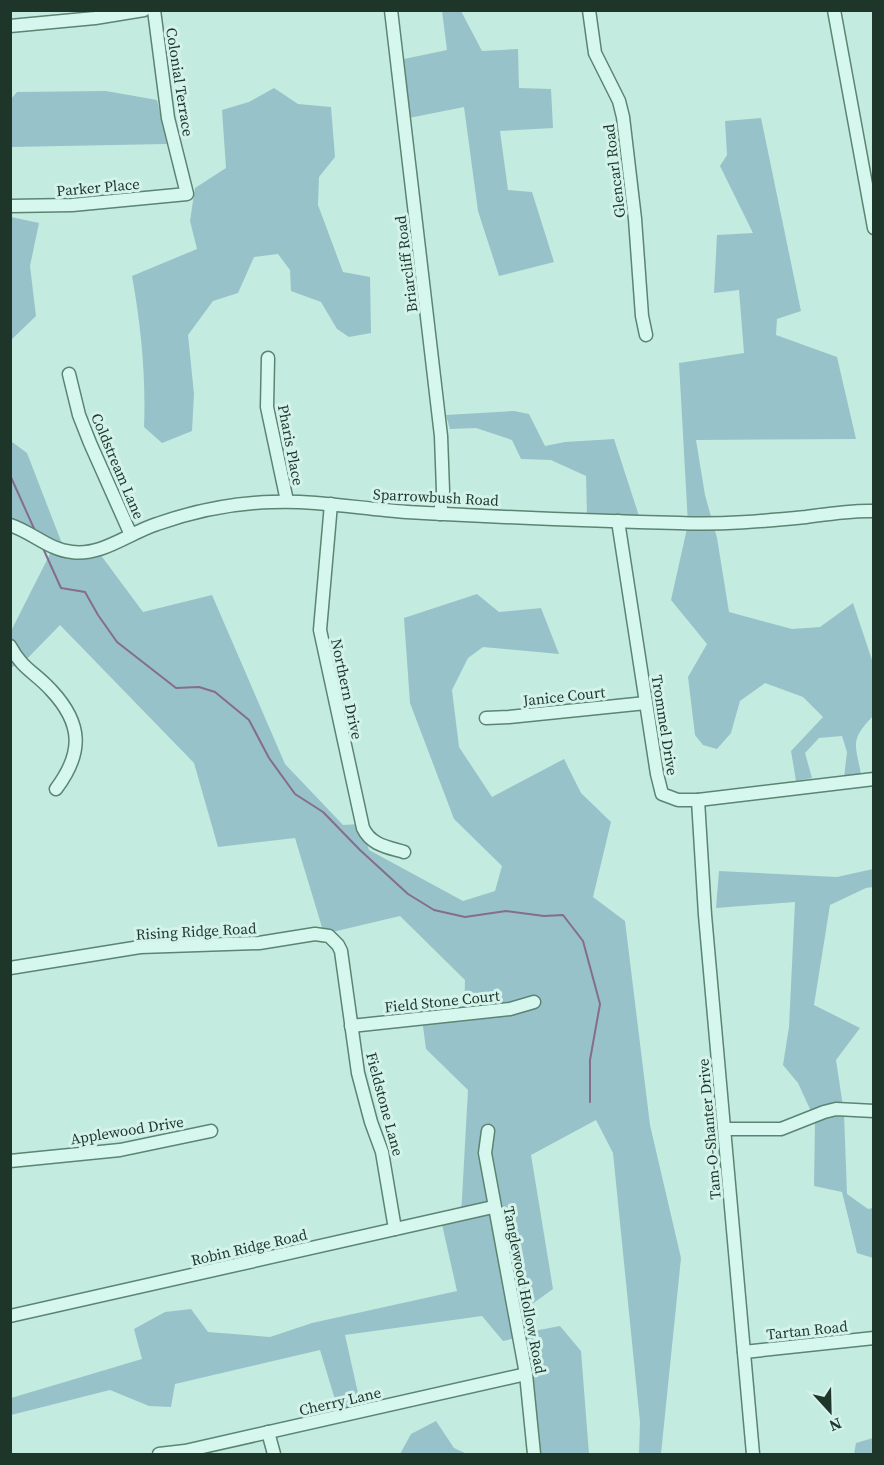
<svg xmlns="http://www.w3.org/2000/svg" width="884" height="1465" font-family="'Source Serif 4',serif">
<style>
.green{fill:#98c2c9}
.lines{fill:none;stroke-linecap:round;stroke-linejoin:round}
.stream{stroke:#856d8c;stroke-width:2}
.minor-casing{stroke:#5b8472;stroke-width:15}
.minor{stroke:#d6f7ed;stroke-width:12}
.labels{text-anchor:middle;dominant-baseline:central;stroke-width:6;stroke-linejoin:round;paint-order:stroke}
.street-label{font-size:15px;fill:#1e352a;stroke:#d3f3ea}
</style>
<rect width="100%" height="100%" fill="#c4ebe0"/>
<g class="green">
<path d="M442,11h19l21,40 36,-2 1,39 32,1 2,39 -53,3 8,59 24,2 22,70 -55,14 -21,-65 -14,-104 -55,11 -5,-59 43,-9z"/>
<path d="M274,88l24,16 33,3 4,50 -16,20 -1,28 25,67 27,5 1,56 -22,4 -12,-8 -16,-27 -30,-11 -1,-21 -12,-16 -24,3 -16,36 -25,8 -25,34 6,59 -2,37 -30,12 -18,-16c2,-51 -3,-101 -12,-151l65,-27 -7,-28 5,-33 31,-20 -4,-58 27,-8z"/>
<path d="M106,91l51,9 10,44 -156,3v-48l6,-7z"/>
<path d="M761,118l40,193 -24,8 -1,16 61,22 19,82 -160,1 9,55 12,43 12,74 63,17 28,-2 33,-24 21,63 -1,50c-23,24 -18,27 -12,58l-17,4 3,-26 -5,-16 -23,2 -14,15 7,25 -16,3 -5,-30 32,-34 -20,-20 -38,-14 -25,18 -9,32 -14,16 -14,-4 -8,-10 -7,-58 19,-33 -36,-44 17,-76 -9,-161 65,-10 -5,-63 -25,3 3,-58 36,-2 -33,-67 7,-11 -2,-34z"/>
<path d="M11,217l28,6 -9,43 6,50 -25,24z"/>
<path d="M514,411l15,3 16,32 20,-4 49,-3 25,77 -52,-1 -1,-39 -35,-16 -30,-1 -9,-19 -36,-12 -26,1 -4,-14z"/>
<path d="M10,427l2,15 15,11 39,101 31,-4 46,62 69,-17 73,169 58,61 17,-1 9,26 94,51 32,-10 7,-25 -48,-47 -44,-116 -6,-85 73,-24 22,18 42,-4 18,46 -76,-7 -15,11 -16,32 7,57 33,50 72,-38 17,34 30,29 -18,75 32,24 25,204 31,133 -20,196h-22l1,-32 -27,-269 -17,-33 -65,35 22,134 -25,18 6,24 26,-5 21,25 8,103h-56l-17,-116 -13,3 -21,-25 -137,19 17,76 -22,5 -20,-66 -145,34 -4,23 -22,-1 -39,-16 -99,25v-17l131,-39 -8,-30 31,-17 26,-3 17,23 62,5 42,-14 145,-32 -16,-71 20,-4 7,-126 -42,-41 -4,-30 42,-3 1,-36 -65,-64 -76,18 -29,-96 -77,9 -24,-84 -134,-138 -39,40 -10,2v-36l40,-79 -40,-20z"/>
<path d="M873,869v18l-7,1 -36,17 -16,100 46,23 -24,32 8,53 3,81 21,15 5,-1v50l-16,-5 -15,-61 -28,-6 1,-66 -17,-37 -15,-18 6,-38 6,-125 -79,6 3,-37 118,6z"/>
<path d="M436,1421l18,27 13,6h-67l11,-20z"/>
<path d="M873,1438v16h-19l2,-11z"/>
</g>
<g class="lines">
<g class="stream">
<path d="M10,475l26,58"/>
<path d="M42,546l19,42 24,4 13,23 19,27 59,46 23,-1 16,5 34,28 20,38 26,36 28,18 37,38 48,44 26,16 31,7 41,-6 38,5 19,-1 20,26 17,63 -10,56v42"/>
</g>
<defs>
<g id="minor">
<path d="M391,10l50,426 2,55 -3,23"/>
<path d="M589,10l6,43 24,48 4,16 12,102 7,97 4,19"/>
<path d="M834,10l40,218"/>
<path d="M10,26l85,-8 49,-8"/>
<path d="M10,206l62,-1 115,-11 -19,-76 -14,-108"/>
<path d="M268,358l-1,49 20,94"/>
<path d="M69,374l10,41 11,28 41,92"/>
<path d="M331,504l-11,126 43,198c8,17 24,19 41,24"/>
<path d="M618,521l39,253 5,20 16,6h20l176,-21"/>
<path d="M10,525c22,7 39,25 62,27 30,4 57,-19 85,-28 37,-13 75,-21 115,-22 45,-2 90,7 135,10 91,5 182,9 272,11 43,2 85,-2 127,-6 22,-3 45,-7 68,-6"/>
<path d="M10,646c13,24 25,26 41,44 32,34 32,63 5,99"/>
<path d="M486,718l23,-1 137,-14"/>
<path d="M698,800l7,115 48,539"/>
<path d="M10,968l130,-21 119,-4 56,-9 14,2 9,9 3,6 17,122 13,49 11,30 13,77"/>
<path d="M351,1026l159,-17 24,-7"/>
<path d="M725,1129h56l43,-17 12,-3 38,2"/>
<path d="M488,1131l-3,22 41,221 8,80"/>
<path d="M10,1161l110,-11 91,-19"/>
<path d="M10,1316l483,-109"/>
<path d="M744,1352l130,-14"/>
<path d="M268,1432l6,22"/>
<path d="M159,1454l26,-3 341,-77"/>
</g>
</defs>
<use href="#minor" class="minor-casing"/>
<use href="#minor" class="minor"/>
</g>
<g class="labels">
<g class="street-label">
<text transform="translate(180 82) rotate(81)">Colonial Terrace</text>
<text transform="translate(614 171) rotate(-97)">Glencarl Road</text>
<text transform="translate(98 187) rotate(-5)">Parker Place</text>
<text transform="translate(406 264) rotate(-97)">Briarcliff Road</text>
<text transform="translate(291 445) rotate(79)">Pharis Place</text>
<text transform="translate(118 466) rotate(67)">Coldstream Lane</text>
<text transform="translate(436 497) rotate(3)">Sparrowbush Road</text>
<text transform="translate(347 689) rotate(78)">Northern Drive</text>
<text transform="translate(564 696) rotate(-6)">Janice Court</text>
<text transform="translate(665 725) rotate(81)">Trommel Drive</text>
<text transform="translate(196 931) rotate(-3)">Rising Ridge Road</text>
<text transform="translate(442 1001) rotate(-6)">Field Stone Court</text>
<text transform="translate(385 1104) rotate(75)">Fieldstone Lane</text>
<text transform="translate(709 1129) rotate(-95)">Tam-O-Shanter Drive</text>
<text transform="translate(127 1130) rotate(-9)">Applewood Drive</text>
<text transform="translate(249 1247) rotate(-13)">Robin Ridge Road</text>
<text transform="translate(525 1290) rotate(79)">Tanglewood Hollow Road</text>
<text transform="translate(807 1330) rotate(-6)">Tartan Road</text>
<text transform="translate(340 1401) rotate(-13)">Cherry Lane</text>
</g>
</g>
<rect width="884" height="1465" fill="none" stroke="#1e352a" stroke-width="24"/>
<g transform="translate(830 1411) rotate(158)" stroke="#d3f3ea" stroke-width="4.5" paint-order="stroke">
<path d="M0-4.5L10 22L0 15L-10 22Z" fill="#1e352a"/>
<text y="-9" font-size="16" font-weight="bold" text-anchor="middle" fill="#1e352a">N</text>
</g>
</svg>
